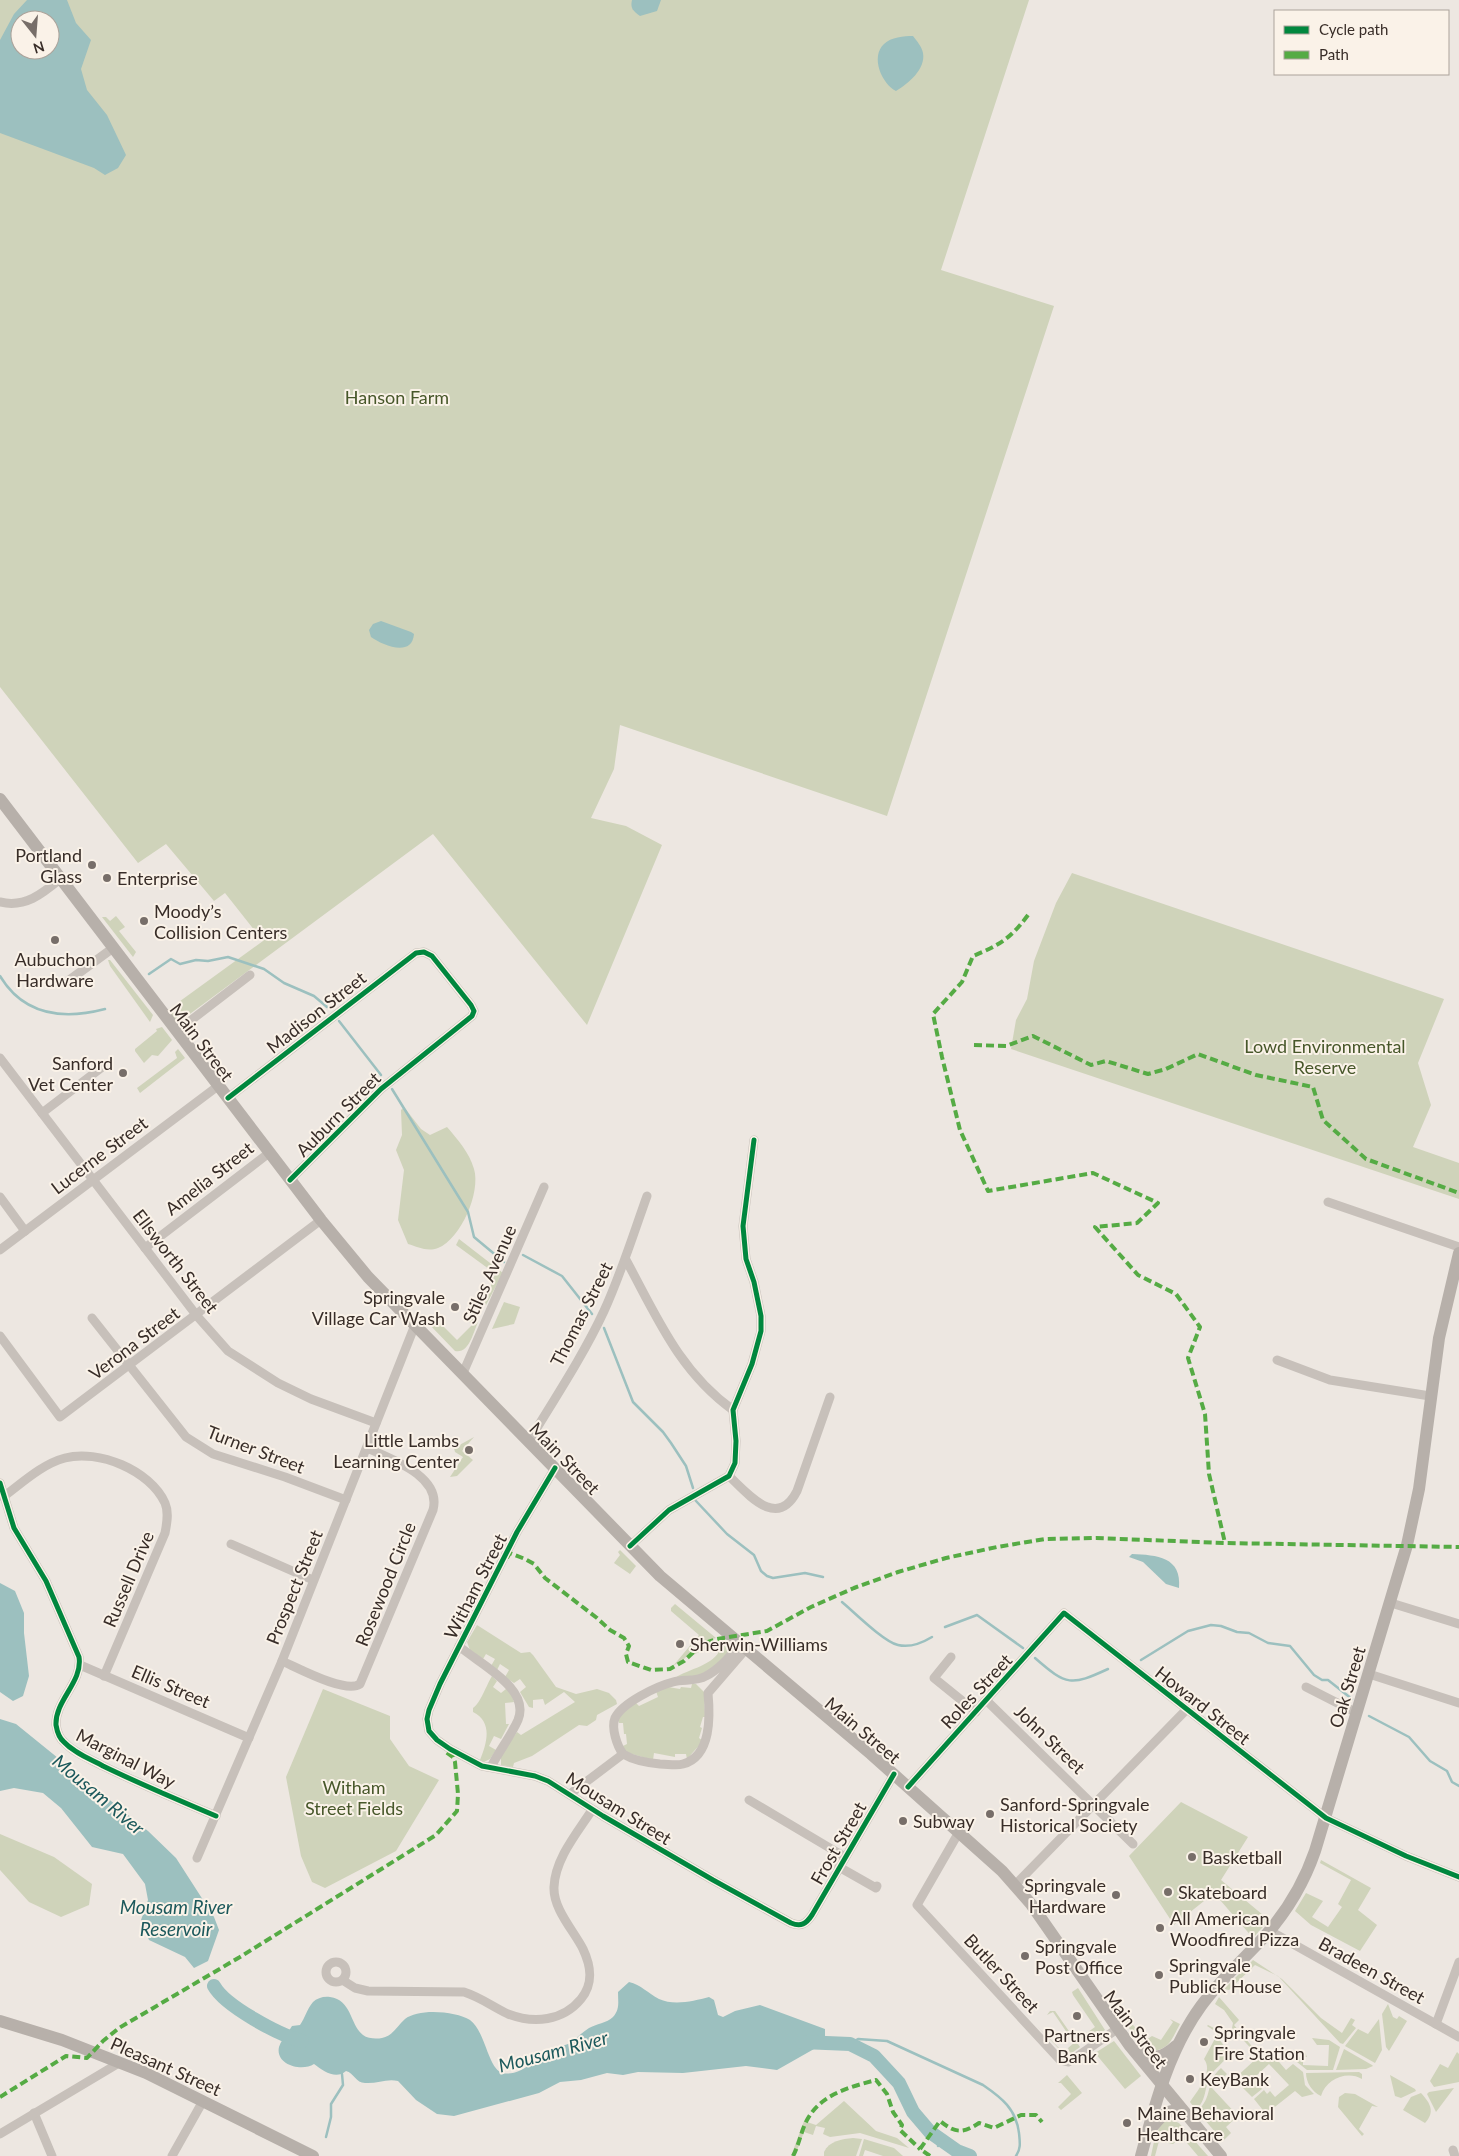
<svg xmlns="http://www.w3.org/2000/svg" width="1459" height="2156" font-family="Lato,sans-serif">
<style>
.green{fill:#cfd3ba;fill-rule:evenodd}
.water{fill:#9cc0bf;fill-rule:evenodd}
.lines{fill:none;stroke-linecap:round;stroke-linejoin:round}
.stream{stroke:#9cc0bf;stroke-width:2.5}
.river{stroke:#9cc0bf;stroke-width:14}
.street{stroke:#c7c0ba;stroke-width:9}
.secondary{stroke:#b7b0aa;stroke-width:12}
.quiet{stroke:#55ab44;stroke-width:4;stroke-dasharray:8 4;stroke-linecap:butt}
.cycleway-casing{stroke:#faf2e8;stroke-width:8}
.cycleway{stroke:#00873e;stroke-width:5}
.poi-dot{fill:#776e69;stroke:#faf2e8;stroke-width:2}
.labels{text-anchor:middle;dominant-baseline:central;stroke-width:4;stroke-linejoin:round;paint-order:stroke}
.park-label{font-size:18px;fill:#47572a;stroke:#faf2e8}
.poi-label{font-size:18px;fill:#382d28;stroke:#faf2e8;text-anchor:start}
.street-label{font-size:18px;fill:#382d28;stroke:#faf2e8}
.water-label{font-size:19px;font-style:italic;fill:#1b585b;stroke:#faf2e8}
</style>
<rect width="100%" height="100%" fill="#ede7e1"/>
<g class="green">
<path d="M0,0h1029l-88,270 113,36 -167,510 -267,-91 -6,44 -23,49 35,8 36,19 -75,180 -154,-191 -258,191 -10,-13 98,-71 -38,-48 -11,8 -48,-57 -28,19 -138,-176zM20,20h30v30h-30z"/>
<path d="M1072,873l372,126 -26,64 13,42 -18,42 46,16v36l-448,-150 5,-29 11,-21 7,-38 22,-58z"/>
<path d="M116,916l9,11 -6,4 17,21 -3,5 -31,-40h4l4,4z"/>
<path d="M108,960h2l43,55 -3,7 -40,-56z"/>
<path d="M162,1027l10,13 -14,16 -6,-1 -8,8 -9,-12v-2l22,-18 -1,-2z"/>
<path d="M178,1049l7,9 -45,35 -3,-5 40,-30 -2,-6z"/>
<path d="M404,1107l17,22 9,6 17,-8c11,13 22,25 27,42 7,23 -13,70 -36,79 -11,4 -20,-1 -30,-4l-10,-24 6,-50 -8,-20 6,-15 -1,-25z"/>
<path d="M459,1239l44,34 -17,32 -2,-3 9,-22v-8l-37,-27z"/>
<path d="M504,1302l16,5 -6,17 -22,5z"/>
<path d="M472,1316l4,2 2,4c-5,11 -9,32 -23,29l-26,-27 5,-7 23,23 15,-15 -4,-5z"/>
<path d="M474,1437l-12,14 11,9 -16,16 -7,1 13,-20 -8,-5 -1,-4z"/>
<path d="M620,1550l16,16 -6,8 -16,-11 6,-8 -2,-3z"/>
<path d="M675,1604l41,34 -16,5 -16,16 -11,7 26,-31 -28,-24v-3z"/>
<path d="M477,1625l44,28 9,-1 3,3 23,32 20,7 21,-5 12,4 7,7 1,4 -20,11 -1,5 -9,6 -8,-1 -47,31 -18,7 -1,4 -12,-2v-10l16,-23 4,3 54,-33 -11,-10 -19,13 -2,-6 -10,1v8l-4,-1 -9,-15 6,-5 -6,-8 -6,4 -9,-6 4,-7 -9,-6 -3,6 -6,-4 4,-7 -9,-5 -3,5 -13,-9 -3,-8z"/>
<path d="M718,1640l11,9 -1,5 -24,21 -29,3c13,-9 40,-13 45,-29l-1,-3 -6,-1 -22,11 11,-11z"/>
<path d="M492,1676l5,5 -4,6 8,6 5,-4 4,1 4,12 -9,1 1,21h3l-8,15 -7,-3 -5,10 7,4 -6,9 -6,3 -4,-2c7,-17 13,-38 -7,-48v-4c7,-4 14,-24 19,-32z"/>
<path d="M692,1684h4l8,8 1,25h-2l-3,10 2,1 -3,10 4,3 -16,18 -1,-5h-11v3l-21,-4 -1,7 -28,-8 -2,-6 4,-2 -1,-10h-2l-1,-11h-4l-1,-5 17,-16 4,4 19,-9 -2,-6 12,-4 12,2 1,-2 10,1z"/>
<path d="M323,1689l67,27v23l19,27 30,14 -43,71 -71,37 -13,-6 -11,-26 -15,-79z"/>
<path d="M1181,1802l67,35 -27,43 48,40 -16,18 -39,-45 -40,32 -45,-69z"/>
<path d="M0,1834l54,23 38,27 -3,21 -28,12 -32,-15 -29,-32z"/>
<path d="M1321,1860l50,28 -13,22 19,15 -17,26 -49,-26 -16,-14 11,-18 17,8 -11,16 16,10 14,-20 -4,-3 13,-24 -31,-17z"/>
<path d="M1253,1960l29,19 39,39 21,15 9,-15 4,2 -3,5 4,3 -13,16 -3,-1 -62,-67 -23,-11 -26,25 -5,-1z"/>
<path d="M1078,1988l27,42 -20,14 -4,-7 14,-10 -22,-32 -1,-3z"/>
<path d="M1219,1997l20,23 -5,5 27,32h-2l-27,-29 1,-5 -9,-13 -9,-6z"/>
<path d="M1388,2004l5,13 4,2 2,-3 8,5 -18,30 -3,-4 -4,-33z"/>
<path d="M1123,2007l-2,4 25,29 6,-4 9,4 12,-18 -3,-3 10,5c-9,16 -10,26 -30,27l-11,-9 -23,-32z"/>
<path d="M1050,2011h5l25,36 -11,8 -5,-1 -27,-28 25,25 8,2 -2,-5 6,-5 -21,-31 -6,3z"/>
<path d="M1379,2019l3,31 -7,13 -30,-17 13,-17 10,5z"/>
<path d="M1208,2025l14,7 -3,7 8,11 -2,2 2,3c-3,9 -13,13 -17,22 -6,12 -3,22 -14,33l-6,-8c7,-11 24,-30 14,-43l14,-26 -11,-7z"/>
<path d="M1312,2038l17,2 11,7 -7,23h-26l-10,-8v-3l8,-7 2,5h-4v8l25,1 1,-21h-12z"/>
<path d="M1114,2041l27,35 -16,13 -30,-36z"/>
<path d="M1344,2049l28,16 1,1 -7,3 -30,1z"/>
<path d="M1457,2052l2,2v28l-25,5 -4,-6 10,-17 8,4z"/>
<path d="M1268,2056l2,4 4,-4 12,14 7,-6 10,8 2,13 9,9 -12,3 -7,-6 -29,23 -12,-15 10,-9 3,4 3,-3 5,6 14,-12 -20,-21 -13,12 5,6 -2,3 3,4 -10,8 -18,-18 23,-21z"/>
<path d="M1221,2068l6,6 -15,14 26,28 -12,11 5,6 -8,8 -26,-30c17,-14 7,-28 24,-43z"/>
<path d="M1359,2072l3,2v5c-15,-9 -36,0 -41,17 -9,-4 -15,-14 -15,-23z"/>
<path d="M1067,2075l15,18 -21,17 -3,-3 13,-13 -10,-11h-3z"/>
<path d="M1390,2075l25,14 1,2 -15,7 -6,-2z"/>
<path d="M1454,2088l-18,24 -9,-18 2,-2z"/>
<path d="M1345,2093l10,1 23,13 -6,-1 -13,23 5,5 -2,2 -24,-29 1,-10z"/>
<path d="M1421,2093c10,11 14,19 4,30l-22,-13 8,-13z"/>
<path d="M844,2101l32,30 21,7 12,10 -49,-15 -30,4 -7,-3 2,-6 -9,-2 -3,9 -9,-3 -9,24h-4l13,-35 12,4z"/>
<path d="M1168,2118l11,5 29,33h-10l-16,-19 -9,7 -14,-3 -4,15h-4c3,-13 5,-31 17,-38z"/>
<path d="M853,2138l9,1 -6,17h-32v-4c5,-11 18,-13 29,-14z"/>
<path d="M864,2139l30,9 9,8h-20l-18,-6 -2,6h-4z"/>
</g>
<g class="water">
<path d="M27,0h40l9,23 15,17 -10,29 6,21 20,25 19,40 -8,13 -13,7 -11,-7 -94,-35v-93l14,-26zM20,20h30v30h-30z"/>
<path d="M632,0h29l-4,11 -17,5c-7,-5 -10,-8 -8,-16z"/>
<path d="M913,36c4,5 9,11 10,17 3,16 -15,31 -27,38 -14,-7 -26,-34 -12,-47 7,-7 20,-8 29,-8z"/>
<path d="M381,621l30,11 3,2c-2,24 -32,11 -43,3l-2,-7 4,-6z"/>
<path d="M1132,1554c25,1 50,3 47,34l-13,-4 -23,-22 -14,-5z"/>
<path d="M0,1583l15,8 9,22v20l5,43 -6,20 -10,5 -13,-9z"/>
<path d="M0,1719l16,5 132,107 28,27 38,59 5,13 -11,31 -14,7 -9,-11 -36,-17 -8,-20 7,-20 -3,-16 -22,-30 -31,-7 -31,-39 -18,-15 -29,-5 -14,3z"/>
<path d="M629,1982c12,3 19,11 30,17 15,7 35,2 50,-2l5,3 4,15 5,2 12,-6 25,-6 65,24v8l-11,12 -37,21 -31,-4 -63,7 -45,-1 -15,3 -16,-2 -26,7 -21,2 -21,11 -85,23 -17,-2 -21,-14 -18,-19c-11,-3 -21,3 -33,2 -9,0 -11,-10 -19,-12 -10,9 -23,0 -32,-7 -12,8 -39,1 -35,-17 2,-7 9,-14 13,-21l8,-1c5,-7 7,-16 13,-23 4,-4 11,-6 17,-5 22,3 20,28 33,38 5,4 14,4 19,3 11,-2 15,-12 23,-19 13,-11 51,-8 65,1 16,12 18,50 33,53 18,4 36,-17 50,-24 5,-3 10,-3 15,-5 7,-4 13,-11 21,-16 7,-4 18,-5 24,-11 7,-8 5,-15 5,-25z"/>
</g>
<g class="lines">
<g class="stream">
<path d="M149,974l22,-15 9,5 16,-4 12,1 20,-4 36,12 20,14 30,13 13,11"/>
<path d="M0,976c24,40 63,44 105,33"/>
<path d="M339,1021l42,54"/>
<path d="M392,1089l76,123 6,25 30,25"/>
<path d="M523,1255l39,21 30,38"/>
<path d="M604,1328l29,74 30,30 8,11 15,23 7,22"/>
<path d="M696,1501l31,33 27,21 7,16 6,5 6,2 32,-5 18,4"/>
<path d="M842,1602c12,10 42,40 56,43 12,3 24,-2 34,-8"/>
<path d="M945,1627l32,-12 46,33"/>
<path d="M1035,1658c32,28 36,28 73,11"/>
<path d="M1141,1660l47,-29 23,-6 10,1 16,6 12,1 19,10 22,3 24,29 8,5h6l24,19"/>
<path d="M1369,1716l40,21 21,24 17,10 5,11 7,4"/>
<path d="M850,2044l8,-5 29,2 96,44c19,13 33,24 36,48 1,10 2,15 -3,23"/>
<path d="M326,2137l5,-20v-13l12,-19 -1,-11"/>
<path d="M938,2146l1,-7"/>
</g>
<g class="river">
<path d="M214,1986c11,20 65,49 88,55"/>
<path d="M802,2042l48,2 24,12 25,27 14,29 17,20 27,19 13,5"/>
</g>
<g class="street">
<path d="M0,902c25,6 42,-8 60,-23"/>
<path d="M68,981l45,-33"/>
<path d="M177,1031l73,-56"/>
<path d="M0,1058l197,258 31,35 50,32 33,16 65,24"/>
<path d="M228,1098l188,-145 8,-1 8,4 39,49 3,6 -2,5 -91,73 -91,91"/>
<path d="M42,1113l59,-45"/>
<path d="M0,1197l25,34"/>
<path d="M1328,1202l131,45"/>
<path d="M145,1248l124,-95"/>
<path d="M0,1250l218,-164"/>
<path d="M626,1260c31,57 53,111 107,150"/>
<path d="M92,1318l94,119 27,17 72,23 61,23"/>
<path d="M0,1336l60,81 261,-197"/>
<path d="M1277,1360l53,20 100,16"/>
<path d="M463,1373l81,-186"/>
<path d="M529,1441c26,-43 54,-85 75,-130 17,-37 29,-76 43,-115"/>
<path d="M555,1468l-38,64 -77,152 -11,26 -2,9 2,12 8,9 13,9 32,17 53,10 13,5 55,35 110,64 78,43c10,4 15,1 21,-8l82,-141"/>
<path d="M729,1476c19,18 48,54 68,15l33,-94"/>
<path d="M0,1483l14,45 32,53 33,76c4,25 -24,43 -23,68 1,6 3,13 8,17 10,11 26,17 39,24 37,18 75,34 113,50"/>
<path d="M3,1497c19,-14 39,-33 62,-39 33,-9 85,12 100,45 4,9 2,20 0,30l-61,143"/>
<path d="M231,1544l82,36"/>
<path d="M630,1546l39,-36 60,-34 6,-13 1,-22 -3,-31 19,-46 9,-33v-15l-7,-34 -8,-23 -3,-33 11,-86"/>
<path d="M1391,1603l68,21"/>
<path d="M739,1645c-9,12 -19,24 -33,31 -10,6 -22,3 -33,6 -16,4 -51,21 -58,36 -4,10 2,28 8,36 10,6 25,9 37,10 8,0 16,2 23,0 29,-8 27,-49 25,-71l37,-43"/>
<path d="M459,1646c20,18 72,42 59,74 -7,16 -19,31 -27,47"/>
<path d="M951,1657l-17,21 42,34"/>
<path d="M282,1661c16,7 64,33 78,23l73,-174c9,-34 -42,-51 -66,-62"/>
<path d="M80,1665l169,73"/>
<path d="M1369,1674l90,29"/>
<path d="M1306,1687l51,26"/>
<path d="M987,1701l146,143"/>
<path d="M908,1787l156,-174 262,205 80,38 53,21"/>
<path d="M570,1794l53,-40"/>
<path d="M749,1800l96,57"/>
<path d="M959,1832l-42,73 143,155 8,2 7,-4 42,-29"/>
<path d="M197,1858l85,-197 133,-336"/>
<path d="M839,1867l37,21 1,-2"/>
<path d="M1015,1885l171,-175"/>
<path d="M1270,1931l189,106"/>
<circle cx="336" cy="1972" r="10"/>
<path d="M344,1981l11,7 13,3 96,1c16,5 29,15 44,22 26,10 55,7 73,-15 13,-16 10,-33 2,-50 -9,-18 -30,-40 -29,-62 1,-28 23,-54 38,-77"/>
<path d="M1436,2024l23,-62"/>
<path d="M34,2113l18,43"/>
<path d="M0,2134l119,-71"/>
<path d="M1453,2150l2,6"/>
<path d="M172,2156l31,-55"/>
</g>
<g class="secondary">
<path d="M0,799l321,421 47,57 292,299 211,178 131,117 29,33 99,142 91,110"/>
<path d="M0,2021l62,19 84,33 167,83"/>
<path d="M1137,2050c14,11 26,8 39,-4"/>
<path d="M1150,2130c9,-12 16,-21 32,-20"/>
<path d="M1141,2156c14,-52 28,-106 60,-150 19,-26 43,-47 64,-70 23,-26 39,-53 50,-85l92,-306 12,-56 20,-151 20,-85"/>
</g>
<g class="quiet">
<path d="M1028,915c-17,23 -28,30 -55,41l-11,26 -29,32 9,43 18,73 28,61 105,-18 65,30 -21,20 -42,4 43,48 38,19 24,33 -12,31 17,56 4,60 16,69"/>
<path d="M974,1045l32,1 27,-10 58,29 15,-4 42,13 18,-5 32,-15 58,21 57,12 10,33 43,39 93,34"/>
<path d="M507,1558l3,-5 15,6 9,5 11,14 52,40 13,12 14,8 5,8 -3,8 2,8 23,8 19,-1 14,-8 18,-17 15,-5 50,-8 44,-24 43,-19 44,-16 48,-14 51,-11 48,-8 51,-1 129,5 234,4"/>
<path d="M0,2097l66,-41 21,2 16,-17 16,-13 121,-71 196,-122 21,-24 1,-17 -3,-32 -2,-5 -7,-5"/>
<path d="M793,2156c6,-11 8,-25 14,-36 14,-26 43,-33 69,-40l11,14 6,18 9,13 -2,5 20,19"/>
<path d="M930,2156l-10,-7 20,-28c15,12 22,13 39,2l15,5 27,-13h15l6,7"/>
</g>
<defs>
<g id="cycleway">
<path d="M228,1098l188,-145 8,-1 8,4 39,49 3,6 -2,5 -91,73 -91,91"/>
<path d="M555,1468l-38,64 -77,152 -11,26 -2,9 2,12 8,9 13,9 32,17 53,10 13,5 55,35 110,64 78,43c10,4 15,1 21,-8l82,-141"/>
<path d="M0,1483l14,45 32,53 33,76c4,25 -24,43 -23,68 1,6 3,13 8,17 10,11 26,17 39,24 37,18 75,34 113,50"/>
<path d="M630,1546l39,-36 60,-34 6,-13 1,-22 -3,-31 19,-46 9,-33v-15l-7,-34 -8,-23 -3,-33 11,-86"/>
<path d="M908,1787l156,-174 262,205 80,38 53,21"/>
</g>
</defs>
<use href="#cycleway" class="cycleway-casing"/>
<use href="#cycleway" class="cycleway"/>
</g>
<g class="poi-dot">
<circle cx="92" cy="865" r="5"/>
<circle cx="107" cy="878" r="5"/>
<circle cx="144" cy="921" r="5"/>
<circle cx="55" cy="940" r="5"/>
<circle cx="123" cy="1073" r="5"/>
<circle cx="455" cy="1307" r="5"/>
<circle cx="469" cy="1450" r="5"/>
<circle cx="680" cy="1644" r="5"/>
<circle cx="990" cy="1814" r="5"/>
<circle cx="903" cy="1821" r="5"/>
<circle cx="1192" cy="1857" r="5"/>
<circle cx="1168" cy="1892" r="5"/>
<circle cx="1116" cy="1895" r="5"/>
<circle cx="1160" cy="1928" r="5"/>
<circle cx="1025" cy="1956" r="5"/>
<circle cx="1159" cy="1975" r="5"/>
<circle cx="1077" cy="2016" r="5"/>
<circle cx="1204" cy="2042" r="5"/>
<circle cx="1190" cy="2079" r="5"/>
<circle cx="1127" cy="2123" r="5"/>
</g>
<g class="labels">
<g class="park-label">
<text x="397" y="397">Hanson Farm</text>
<text x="1325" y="1046">Lowd Environmental<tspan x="1325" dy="21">Reserve</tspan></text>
<text x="354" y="1787">Witham<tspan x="354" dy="21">Street Fields</tspan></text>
</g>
<g class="poi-label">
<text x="82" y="855" text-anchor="end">Portland<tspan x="82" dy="21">Glass</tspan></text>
<text x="117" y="878">Enterprise</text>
<text x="154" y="911">Moody’s<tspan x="154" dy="21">Collision Centers</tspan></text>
<text x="55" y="959" text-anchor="middle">Aubuchon<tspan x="55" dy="21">Hardware</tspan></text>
<text x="113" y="1063" text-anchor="end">Sanford<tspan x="113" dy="21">Vet Center</tspan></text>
<text x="445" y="1297" text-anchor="end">Springvale<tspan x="445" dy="21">Village Car Wash</tspan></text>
<text x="459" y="1440" text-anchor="end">Little Lambs<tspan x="459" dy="21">Learning Center</tspan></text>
<text x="690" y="1644">Sherwin-Williams</text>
<text x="1000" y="1804">Sanford-Springvale<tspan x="1000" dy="21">Historical Society</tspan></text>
<text x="913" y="1821">Subway</text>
<text x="1202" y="1857">Basketball</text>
<text x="1106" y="1885" text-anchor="end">Springvale<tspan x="1106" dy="21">Hardware</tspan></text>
<text x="1178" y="1892">Skateboard</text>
<text x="1170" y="1918">All American<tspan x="1170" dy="21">Woodfired Pizza</tspan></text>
<text x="1035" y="1946">Springvale<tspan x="1035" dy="21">Post Office</tspan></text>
<text x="1169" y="1965">Springvale<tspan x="1169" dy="21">Publick House</tspan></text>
<text x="1214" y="2032">Springvale<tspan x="1214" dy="21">Fire Station</tspan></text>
<text x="1077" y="2035" text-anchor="middle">Partners<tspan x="1077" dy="21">Bank</tspan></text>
<text x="1200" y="2079">KeyBank</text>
<text x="1137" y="2113">Maine Behavioral<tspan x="1137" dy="21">Healthcare</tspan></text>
</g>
<g class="street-label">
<text transform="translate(316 1012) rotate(-38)">Madison Street</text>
<text transform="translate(202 1042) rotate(53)">Main Street</text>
<text transform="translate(338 1114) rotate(-45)">Auburn Street</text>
<text transform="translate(99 1155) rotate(-37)">Lucerne Street</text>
<text transform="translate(209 1178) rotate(-38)">Amelia Street</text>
<text transform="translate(176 1261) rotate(52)">Ellsworth Street</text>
<text transform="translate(489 1274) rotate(-66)">Stiles Avenue</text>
<text transform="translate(581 1314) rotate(-63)">Thomas Street</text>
<text transform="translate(134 1343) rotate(-37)">Verona Street</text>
<text transform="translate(256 1449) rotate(21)">Turner Street</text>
<text transform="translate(565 1458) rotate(46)">Main Street</text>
<text transform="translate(128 1579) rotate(-67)">Russell Drive</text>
<text transform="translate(385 1584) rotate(-68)">Rosewood Circle</text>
<text transform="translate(475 1586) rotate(-63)">Witham Street</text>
<text transform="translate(294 1587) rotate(-68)">Prospect Street</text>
<text transform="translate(171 1686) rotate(23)">Ellis Street</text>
<text transform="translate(1347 1687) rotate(-73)">Oak Street</text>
<text transform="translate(976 1691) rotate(-47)">Roles Street</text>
<text transform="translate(1203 1705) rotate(38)">Howard Street</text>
<text transform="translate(863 1730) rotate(40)">Main Street</text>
<text transform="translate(1050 1739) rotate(44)">John Street</text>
<text transform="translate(126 1758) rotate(27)">Marginal Way</text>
<text transform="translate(619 1808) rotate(32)">Mousam Street</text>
<text transform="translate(838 1843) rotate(-60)">Frost Street</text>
<text transform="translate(1372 1970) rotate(29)">Bradeen Street</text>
<text transform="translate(1002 1973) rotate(47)">Butler Street</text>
<text transform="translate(1136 2029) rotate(53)">Main Street</text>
<text transform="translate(166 2066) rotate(24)">Pleasant Street</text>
</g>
<g class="water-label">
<text transform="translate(99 1794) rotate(40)">Mousam River</text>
<text x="176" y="1906">Mousam River<tspan x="176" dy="22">Reservoir</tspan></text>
<text transform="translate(553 2051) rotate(-15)">Mousam River</text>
</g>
</g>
<rect x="1274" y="10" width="175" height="65" fill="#faf2e8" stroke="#aca39b"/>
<rect x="1284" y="26" width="25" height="8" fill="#00873e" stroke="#aca39b"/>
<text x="1319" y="35" font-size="15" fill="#382d28">Cycle path</text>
<rect x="1284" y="51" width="25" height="8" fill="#55ab44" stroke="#aca39b"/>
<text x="1319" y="60" font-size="15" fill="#382d28">Path</text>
<g transform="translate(35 35) rotate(163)"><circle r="24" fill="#faf2e8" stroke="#aca39b"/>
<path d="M0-4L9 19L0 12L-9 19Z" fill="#776e69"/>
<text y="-8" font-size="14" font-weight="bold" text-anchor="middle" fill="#382d28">N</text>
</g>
</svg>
